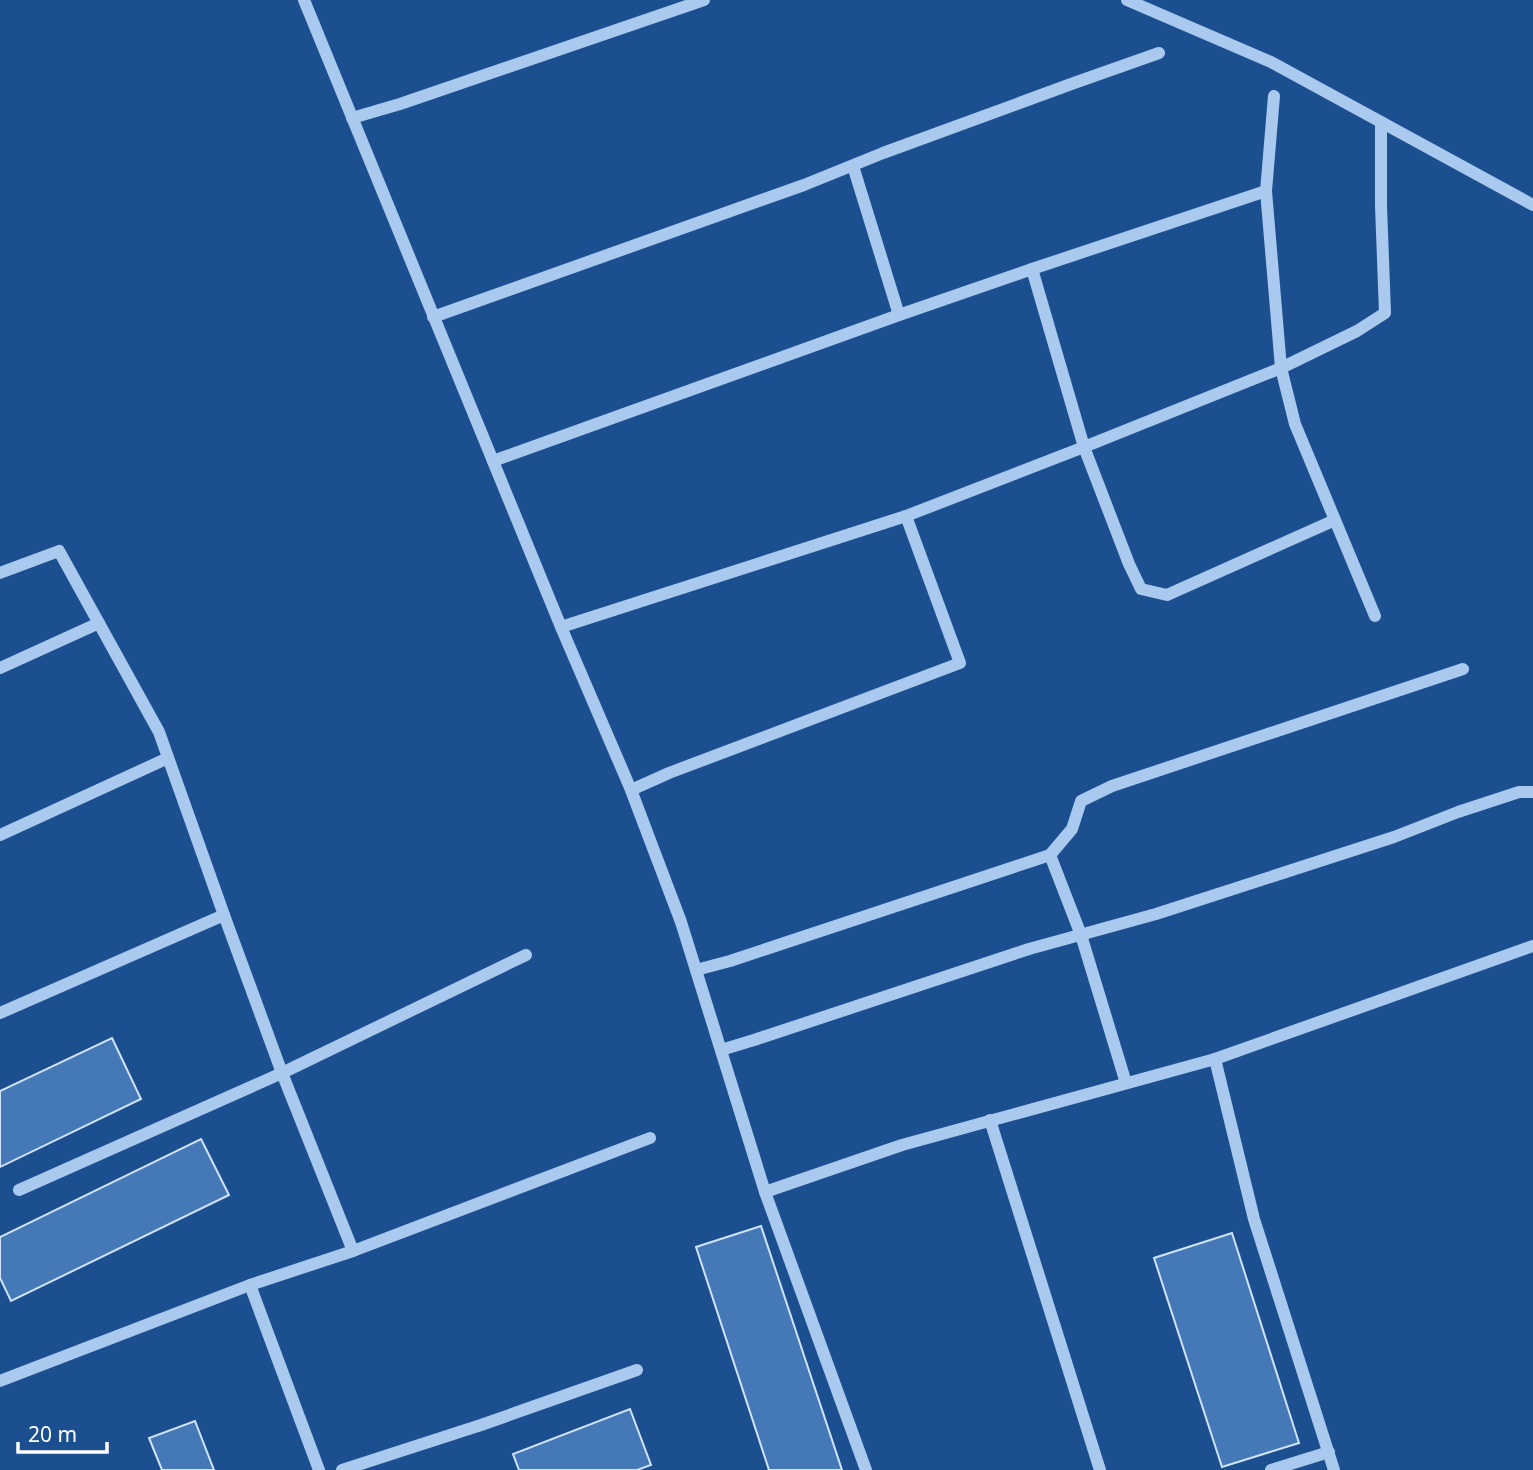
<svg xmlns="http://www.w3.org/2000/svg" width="1533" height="1470" font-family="'Noto Sans',sans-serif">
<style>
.building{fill:#4478b7;stroke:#cfe3fa;stroke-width:2}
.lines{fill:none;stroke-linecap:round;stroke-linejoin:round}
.minor{stroke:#a9c9ee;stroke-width:12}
</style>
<rect width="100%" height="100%" fill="#1b4f8f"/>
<g class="building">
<path d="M112,1038l29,61 -141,68v-76z"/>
<path d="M201,1139l28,56 -218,106 -11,-23v-41z"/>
<path d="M761,1226l81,244h-73l-73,-223z"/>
<path d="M1232,1233l67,210 -77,24 -68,-209z"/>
<path d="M630,1409l21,56 -14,5h-118l-6,-16z"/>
<path d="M195,1421l19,49h-52l-13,-32z"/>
</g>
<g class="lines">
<g class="minor">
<path d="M304,0l257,627 70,163 50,132 84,270 101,278"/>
<path d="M1127,0l144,62 262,143"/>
<path d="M1274,96l-8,95 15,177 -197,79 45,117 12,25 26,6 168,-75"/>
<path d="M352,118l48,-14 304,-104"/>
<path d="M853,166l46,149"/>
<path d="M1032,269l234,-78"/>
<path d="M433,317l371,-132 79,-32 191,-70 85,-30"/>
<path d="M493,461l406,-146 133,-46 52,178 -178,69 -345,111"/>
<path d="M0,573l59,-22 100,181 65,183"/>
<path d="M1375,616l-80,-192 -14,-56 76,-37 28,-18 -4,-107v-84"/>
<path d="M0,668l99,-45"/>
<path d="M631,790l38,-17 291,-110 -54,-147"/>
<path d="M0,835l168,-77"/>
<path d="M1050,855l31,80 45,148"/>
<path d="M696,970l34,-9 320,-106 22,-26 9,-28 31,-15 351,-117"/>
<path d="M0,1013l224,-98 58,158 71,178 -103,34 -250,96"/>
<path d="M721,1050l33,-10 275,-91 127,-35 238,-77 64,-25 61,-20h14"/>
<path d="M1215,1059l318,-113"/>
<path d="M990,1120l110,350"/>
<path d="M19,1190l263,-117 244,-118"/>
<path d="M765,1192l137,-47 313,-86 39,160 80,251"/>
<path d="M353,1251l297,-113"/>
<path d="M250,1285l69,185"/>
<path d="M342,1470l139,-45 156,-55"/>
<path d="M1271,1470l58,-18"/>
</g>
</g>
<path d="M18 1442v10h89v-10" fill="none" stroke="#ffffff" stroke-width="3.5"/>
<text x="28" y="1442" font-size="21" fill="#ffffff" stroke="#1b4f8f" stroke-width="5" paint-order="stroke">20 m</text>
</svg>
